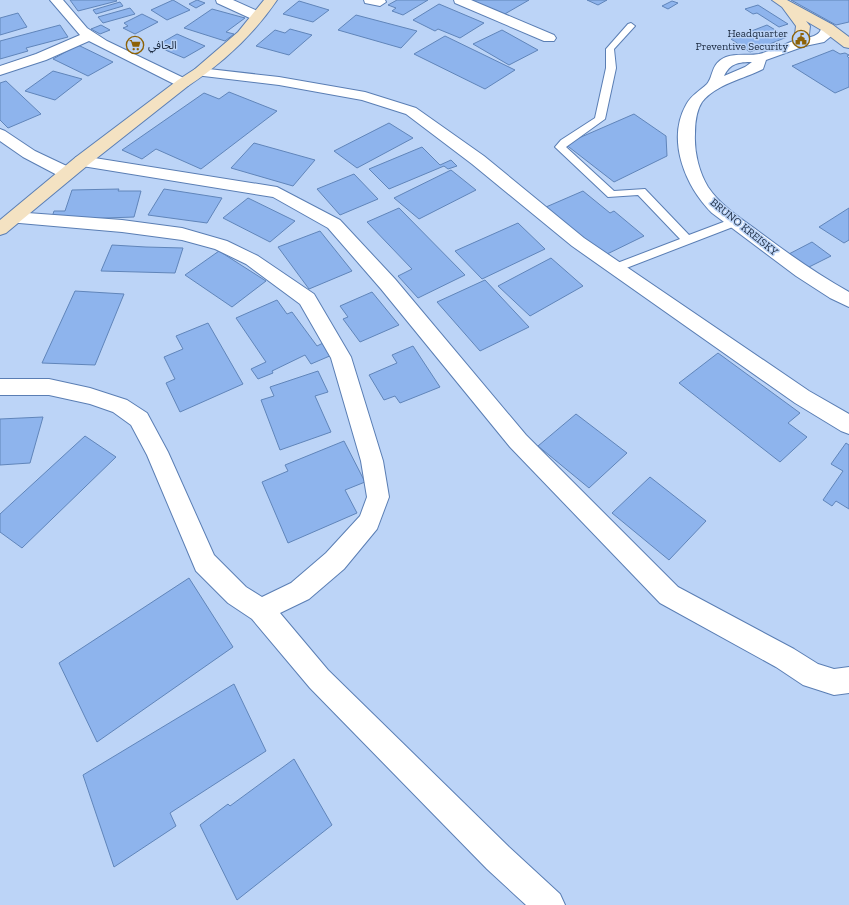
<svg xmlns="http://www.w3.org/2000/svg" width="849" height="905" font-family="'Zilla Slab','Noto Sans Arabic',serif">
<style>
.building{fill:#8eb4ed;stroke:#6085ba}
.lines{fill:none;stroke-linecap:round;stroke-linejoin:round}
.lane-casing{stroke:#5a7eb4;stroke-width:2}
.street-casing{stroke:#5a7eb4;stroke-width:2}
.secondary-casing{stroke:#5a7eb4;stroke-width:2}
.lane{fill:#fff;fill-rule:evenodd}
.street{fill:#fff;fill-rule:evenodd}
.secondary{fill:#f4e2c2;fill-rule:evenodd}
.labels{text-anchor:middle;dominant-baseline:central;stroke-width:3;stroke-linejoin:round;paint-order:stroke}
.far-poi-label{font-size:11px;fill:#19283e;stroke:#bcd4f7;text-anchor:end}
.far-street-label{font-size:11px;fill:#19283e;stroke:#bcd4f7}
</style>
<rect width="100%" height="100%" fill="#bcd4f7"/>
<g class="building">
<path d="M70,0h46l1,1 -39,10z"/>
<path d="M173,0l17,10 -23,10 -16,-10z"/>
<path d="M197,0l8,3 -9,5 -7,-4z"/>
<path d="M397,0h31l-25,15 -11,-4 4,-3 -8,-3z"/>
<path d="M472,0h57l-26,15z"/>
<path d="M587,0h20l-9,5z"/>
<path d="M791,0h58v22l-13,3z"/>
<path d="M299,1l30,9 -16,12 -30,-8z"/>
<path d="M672,1l6,2 -10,6 -6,-3z"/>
<path d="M120,2l3,4 -27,8 -3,-4z"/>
<path d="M439,4l45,19 -24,15 -22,-9 -3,2 -22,-11z"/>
<path d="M758,5l30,19 -9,3 -22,-14 -4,1 -8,-5z"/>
<path d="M130,8l5,6 -32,9 -5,-6z"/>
<path d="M212,9l33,9 -19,14 8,2 -9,7 -41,-13z"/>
<path d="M18,13l9,14 -27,8v-17z"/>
<path d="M142,14l16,8 -23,12 -12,-6 5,-2 -4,-3z"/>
<path d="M356,15l61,16 -16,17 -63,-18z"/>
<path d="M60,25l8,12 -42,11 2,3 -28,8v-18z"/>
<path d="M101,25l9,5 -10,4 -9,-5z"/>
<path d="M767,25l20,12 -37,15 -19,-13z"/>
<path d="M290,29l22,6 -23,20 -33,-9 19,-16 10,3z"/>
<path d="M502,30l36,20 -29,15 -36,-21z"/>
<path d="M177,34l28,12 -21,12 -28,-12z"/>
<path d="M445,36l70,34 -30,19 -71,-35z"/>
<path d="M78,45l35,17 -25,14 -35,-17z"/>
<path d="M833,50l7,4 5,-1 4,2 -2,1 2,2v29l-14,6 -43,-27z"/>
<path d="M53,71l29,8 -27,21 -30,-9z"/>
<path d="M6,81l35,33 -33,14 -8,-8v-37z"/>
<path d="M229,92l48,19 -76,58 -45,-20 -14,10 -20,-9 82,-57 15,6z"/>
<path d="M634,114l32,22 1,20 -53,26 -49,-38z"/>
<path d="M389,123l24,15 -56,30 -23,-17z"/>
<path d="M254,143l61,17 -22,26 -62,-18z"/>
<path d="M422,147l18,18 11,-5 6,6 -9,3 -4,-3 -55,23 -20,-20z"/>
<path d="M451,170l25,20 -57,29 -25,-21z"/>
<path d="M354,174l24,25 -38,16 -23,-26z"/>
<path d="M119,189l-1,2h23l-7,26 -83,3 3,-9h11l7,-21z"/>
<path d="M164,189l58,9 -15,25 -59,-8z"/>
<path d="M583,191l27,22 4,-2 30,25 -43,21 -55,-50z"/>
<path d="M248,198l47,23 -25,21 -47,-24z"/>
<path d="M399,208l66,67 -47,23 -20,-22 14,-7 -45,-47z"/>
<path d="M849,208v32l-5,3 -25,-16z"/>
<path d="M518,223l27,26 -63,30 -27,-28z"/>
<path d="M320,231l32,40 -43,18 -31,-42z"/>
<path d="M812,242l19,14 -26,13 -18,-14z"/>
<path d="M112,245l34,2 37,1 -8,25 -74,-2z"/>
<path d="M219,251l47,30 -34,26 -47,-32z"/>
<path d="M551,258l32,28 -53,30 -32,-30z"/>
<path d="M485,280l44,47 -49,24 -43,-49z"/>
<path d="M75,291l49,3 -29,71 -53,-2z"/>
<path d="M372,292l27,33 -39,17 -17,-23 5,-2 -8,-11z"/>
<path d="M277,300l10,14 5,-2 25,34 6,-3 9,12 -21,9 -6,-9 -33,16 1,2 -15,6 -7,-10 15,-7 -30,-44z"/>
<path d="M208,323l35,61 -63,28 -14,-29 9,-4 -11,-22 19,-8 -7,-13z"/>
<path d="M413,346l27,41 -40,16 -5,-7 -11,4 -15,-25 28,-12 -5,-8z"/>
<path d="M718,353l82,60 -12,10 19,14 -27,25 -101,-79z"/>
<path d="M318,371l10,21 -13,4 16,36 -51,18 -19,-50 13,-4 -4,-9z"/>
<path d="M576,414l51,39 -38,35 -51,-42z"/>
<path d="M43,417l-13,46 -30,2v-46z"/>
<path d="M85,436l31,21 -94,91 -22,-16v-18z"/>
<path d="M344,441l21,41 -20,8 12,23 -69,30 -26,-61 26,-11 -3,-6z"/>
<path d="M846,443l3,2v64l-13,-8 -4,5 -9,-6 20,-29 -12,-7z"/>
<path d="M650,477l56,44 -37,39 -57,-47z"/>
<path d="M189,578l44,69 -136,95 -38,-79z"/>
<path d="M234,684l32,67 -96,62 6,13 -62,41 -31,-92z"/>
<path d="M294,759l38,66 -95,75 -37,-75 28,-21 2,2z"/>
</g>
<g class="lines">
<defs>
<path id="lane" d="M631,23l4,3 -21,23 2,19 -11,51 -39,28 48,44 31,-2 44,46 45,-17 6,4 -2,3 -122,47 -6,-4 2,-3 68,-26 -42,-44 -30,2 -53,-50 6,-7 34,-22 11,-50v-19l22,-25z"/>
<g id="street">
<path d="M50,0h13l24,28 20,13 81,39 2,3 -2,3h-10l-89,-45 -43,19 -46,15v-9l36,-12 44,-19z"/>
<path d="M216,0h17l29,13 2,3 -7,4 -5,-1 -35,-16z"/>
<path d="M364,0h21l1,2 -6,4 -15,-3z"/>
<path d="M454,0h17l83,35 2,3 -2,3h-10l-89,-38z"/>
<path d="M828,24l5,1 2,8 -11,9 -19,4 -39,14 -3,9c-19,10 -47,15 -61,33 -6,9 -7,22 -7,32 -1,18 4,38 13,53 12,18 32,31 50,44 29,22 59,43 91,61v15l-19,-9 -34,-22 -84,-63c-26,-26 -46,-72 -26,-108 5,-10 14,-14 21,-21 7,-8 3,-20 19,-27 11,-4 22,-1 33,-3 13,-3 25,-10 37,-14 6,-2 13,-2 18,-4 7,-3 6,-6 9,-11zM752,62l-7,5 -21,9c6,-13 15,-14 28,-14z"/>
<path d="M200,68l79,9 86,15 51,16 68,48 100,82 225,153 40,23v20l-8,-3 -46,-28 -223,-157 -100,-82 -66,-50 -44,-14 -83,-15 -84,-10 -2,-3 2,-3z"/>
<path d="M0,129l5,2 30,20 38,18 2,4 -2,4 -6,1 -6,-1 -38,-20 -23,-16z"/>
<path d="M82,156l195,31 63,33 55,59 131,156 152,152 116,62 24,15 16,5 15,-2v26l-15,2 -31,-10 -27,-18 -116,-64 -150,-156 -129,-158 -53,-61 -55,-31 -197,-32 -2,-4 2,-4z"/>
<path d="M14,212l108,8 60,8 45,13 31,15 56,38 37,63 32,104 6,36 -12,32 -33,40 -35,30 -29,14 48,57 181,177 51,47 5,11h-39l-39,-36 -177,-181 -58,-69 -24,-16 -32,-32 -49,-116 -16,-30 -18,-13 -23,-8 -41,-9h-49v-16h49l41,9 37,12 20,13 21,39 46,103 32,32 16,10 29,-14 35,-30 34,-37 7,-19 -6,-36 -30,-103 -31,-54 -54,-40 -31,-15 -33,-9 -60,-8 -114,-10 -3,-4 3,-4z"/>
</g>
<g id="secondary">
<path d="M264,0h13c-23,34 -54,63 -89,86l-100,79 -82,68 -6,2v-15l76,-63 102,-77 17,-11 43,-37z"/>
<path d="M772,0h15l46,25 16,12v11l-5,-1 -21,-16 -17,-10 4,5 -2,17 -2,3h-10l-2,-3 2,-17 -14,-19z"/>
</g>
</defs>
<use href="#lane" class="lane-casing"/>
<use href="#street" class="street-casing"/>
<use href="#secondary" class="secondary-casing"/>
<use href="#lane" class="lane"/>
<use href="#street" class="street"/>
<use href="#secondary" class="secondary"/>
</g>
<defs>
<symbol id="civic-ring" viewBox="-11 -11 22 22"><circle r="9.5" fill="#bcd4f7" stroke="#8d6207" stroke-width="1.5"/><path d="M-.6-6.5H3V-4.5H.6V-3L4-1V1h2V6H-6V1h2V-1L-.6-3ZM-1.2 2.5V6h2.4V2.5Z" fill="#8d6207"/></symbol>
<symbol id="supermarket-ring" viewBox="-11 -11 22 22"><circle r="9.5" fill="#bcd4f7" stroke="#8d6207" stroke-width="1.5"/><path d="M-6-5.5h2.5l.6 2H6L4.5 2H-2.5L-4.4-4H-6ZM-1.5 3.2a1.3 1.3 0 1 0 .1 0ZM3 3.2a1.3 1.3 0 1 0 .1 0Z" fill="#8d6207"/></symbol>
</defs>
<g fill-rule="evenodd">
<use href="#civic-ring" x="791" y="29" width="20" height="20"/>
<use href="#supermarket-ring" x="125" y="35" width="20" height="20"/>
</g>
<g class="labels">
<g class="far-poi-label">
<text x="788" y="33">Headquarter<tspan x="788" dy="13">Preventive Security</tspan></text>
<text x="148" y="45" text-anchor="start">الحافي</text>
</g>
<g class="far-street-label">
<text transform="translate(744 227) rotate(39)">BRUNO KREISKY</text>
</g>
</g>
</svg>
